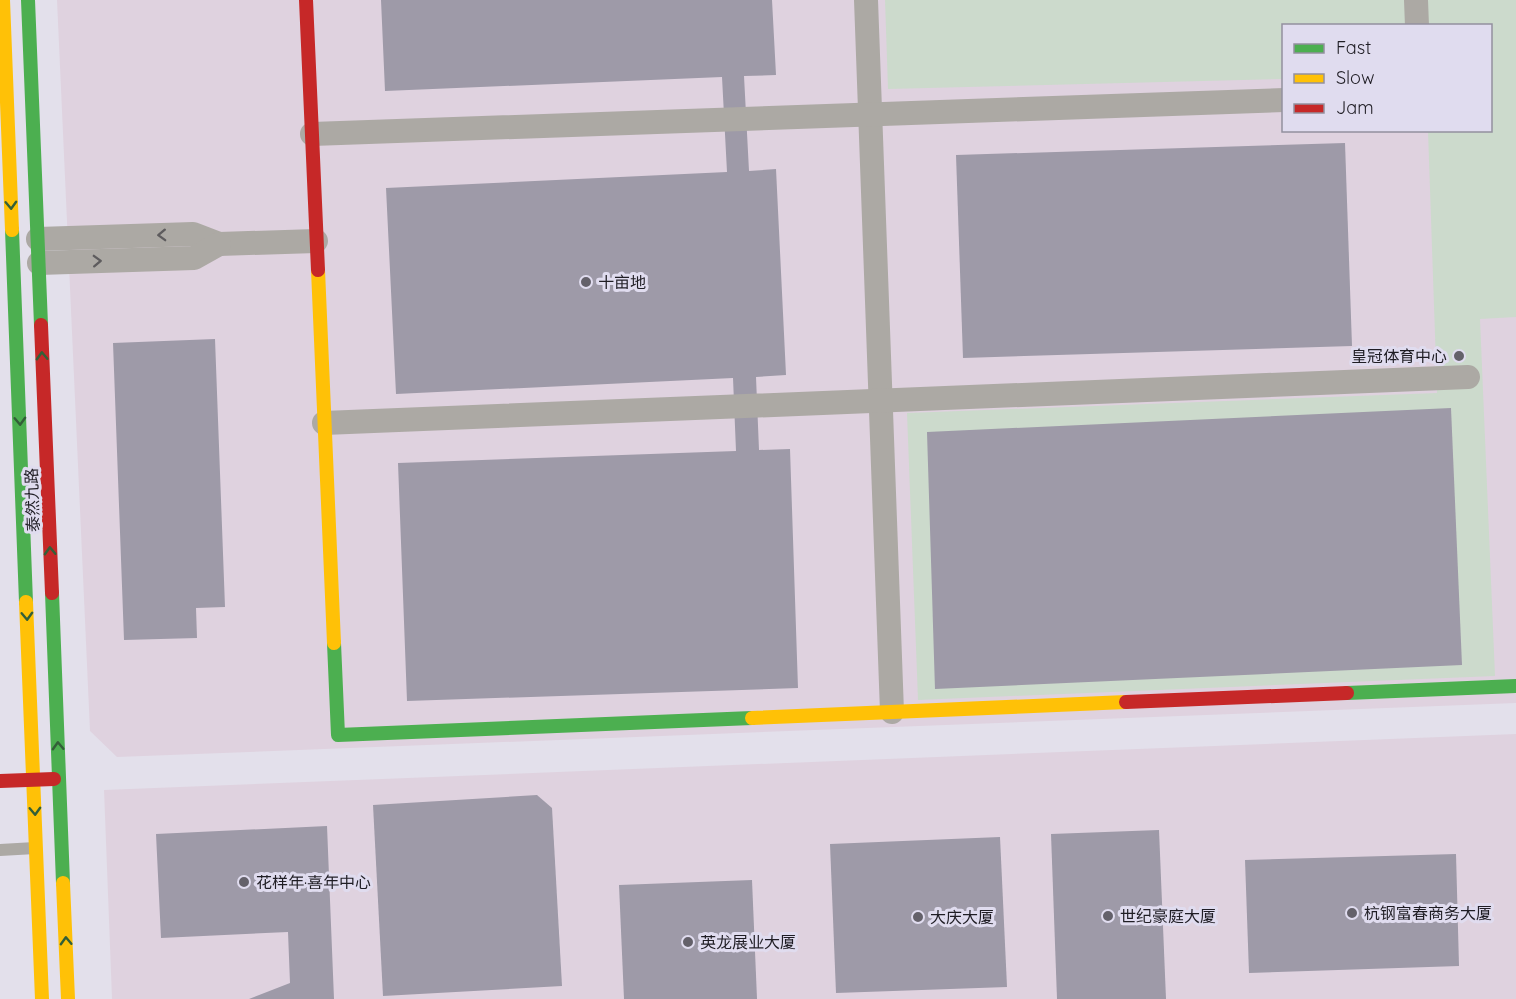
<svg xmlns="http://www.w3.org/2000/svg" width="1516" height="999" font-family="Quicksand,'Noto Sans SC',sans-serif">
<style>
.commercial{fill:#dfd2df;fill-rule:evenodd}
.garden{fill:#ccdacc}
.building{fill:#9e9aa8}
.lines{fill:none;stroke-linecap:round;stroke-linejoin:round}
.lane{stroke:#aca9a4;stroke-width:12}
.street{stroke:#aca9a4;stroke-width:24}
.fast{stroke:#4caf50;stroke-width:14}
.slow{stroke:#ffc107;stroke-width:14}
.jam{stroke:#c62828;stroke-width:14}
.oneway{stroke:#335f38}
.oneway2{stroke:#5e5c5e}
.poi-dot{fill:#64616a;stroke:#e0dcef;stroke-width:2}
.labels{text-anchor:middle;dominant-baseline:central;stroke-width:6;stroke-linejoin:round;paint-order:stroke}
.poi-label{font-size:16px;fill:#1f1d24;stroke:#e0dcef;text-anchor:start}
.street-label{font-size:16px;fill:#1f1d24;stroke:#e0dcef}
</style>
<rect width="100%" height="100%" fill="#e3e0eb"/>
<g class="commercial">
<path d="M57,0h1459v703l-1399,54 -27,-26zM1284,26h206v104h-206z"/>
<path d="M1516,734v265h-1404l-8,-209z"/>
</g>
<path class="garden" d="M885,0h631v317l-36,2 15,357 -577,24 -11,-287 530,-20 -9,-262 62,-1v-104h-206l-1,53 -395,10z"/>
<g class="building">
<path d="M381,0h391l4,75 -32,1 5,95 27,-2 10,206 -30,2 3,73 31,-1 8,239 -391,13 -9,-238 338,-12 -3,-73 -337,16 -10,-206 341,-16 -5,-95 -337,14z"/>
<path d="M1345,143l7,203 -389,12 -7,-203z"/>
<path d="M215,339l10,268 -29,1 1,30 -73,2 -11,-297z"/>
<path d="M1451,408l11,257 -527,24 -8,-257z"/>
<path d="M537,795l15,13 10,178 -179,10 -10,-191z"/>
<path d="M327,826l7,173h-85l41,-16 -2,-51 -127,6 -5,-104z"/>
<path d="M1159,830l7,169h-109l-6,-165z"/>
<path d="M1000,837l7,150 -171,6 -6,-149z"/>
<path d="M1456,854l3,112 -210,7 -4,-113z"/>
<path d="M752,880l5,119h-133l-5,-114z"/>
</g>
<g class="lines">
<path class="lane" d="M0,850l35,-2"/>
<g class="street">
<path d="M866,0l26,712"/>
<path d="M1416,0l1,26"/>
<path d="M312,134l972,-34"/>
<path d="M38,239l155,-5 26,10 97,-3"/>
<path d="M39,263l155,-5 25,-14"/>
<path d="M324,423l1144,-46"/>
</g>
<g class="fast">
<path d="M28,0l13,325"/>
<path d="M12,230l14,372"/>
<path d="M52,593l11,290"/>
<path d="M334,643l4,92 414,-17"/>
<path d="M1347,693l169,-7"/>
</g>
<g class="slow">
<path d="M3,0l9,230"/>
<path d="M318,270l16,373"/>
<path d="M26,602l16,397"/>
<path d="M752,718l374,-16"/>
<path d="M63,883l5,116"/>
</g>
<g class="jam">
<path d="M306,0l12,270"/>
<path d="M41,325l11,268"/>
<path d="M1126,702l221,-9"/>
<path d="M0,781l54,-2"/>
</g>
</g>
<defs><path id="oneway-chevron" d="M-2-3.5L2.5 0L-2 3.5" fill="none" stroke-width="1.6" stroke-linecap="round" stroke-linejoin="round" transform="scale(1.5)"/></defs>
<g class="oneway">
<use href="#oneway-chevron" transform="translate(11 205) rotate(88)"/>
<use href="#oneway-chevron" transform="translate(42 356) rotate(-92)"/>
<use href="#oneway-chevron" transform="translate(20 421) rotate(88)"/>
<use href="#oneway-chevron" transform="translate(50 551) rotate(-92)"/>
<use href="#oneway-chevron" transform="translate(27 616) rotate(88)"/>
<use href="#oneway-chevron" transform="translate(58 746) rotate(-92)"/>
<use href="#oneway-chevron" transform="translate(35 811) rotate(88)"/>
<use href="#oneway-chevron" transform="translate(66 941) rotate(-92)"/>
</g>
<g class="oneway2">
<use href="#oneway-chevron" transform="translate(162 235) rotate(178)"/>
<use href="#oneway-chevron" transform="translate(97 261) rotate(-2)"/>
</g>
<g class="poi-dot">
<circle cx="586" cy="282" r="6"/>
<circle cx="1459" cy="356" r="6"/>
<circle cx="244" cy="882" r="6"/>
<circle cx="1352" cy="913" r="6"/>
<circle cx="1108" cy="916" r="6"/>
<circle cx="918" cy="917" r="6"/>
<circle cx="688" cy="942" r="6"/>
</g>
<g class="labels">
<g class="poi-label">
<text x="598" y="282">十亩地</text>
<text x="1447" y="356" text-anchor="end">皇冠体育中心</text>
<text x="256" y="882">花样年·喜年中心</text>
<text x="1364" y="913">杭钢富春商务大厦</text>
<text x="1120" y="916">世纪豪庭大厦</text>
<text x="930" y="917">大庆大厦</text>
<text x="700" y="942">英龙展业大厦</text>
</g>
<g class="street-label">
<text transform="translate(32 500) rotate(-92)">泰然九路</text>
</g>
</g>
<rect x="1282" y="24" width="210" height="108" fill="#e0dcef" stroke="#93909e" stroke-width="1.5"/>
<rect x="1294" y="44" width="30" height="9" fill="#4caf50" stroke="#93909e" stroke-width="1.5"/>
<text x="1336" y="54" font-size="18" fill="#1f1d24">Fast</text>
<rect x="1294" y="74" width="30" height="9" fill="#ffc107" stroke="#93909e" stroke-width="1.5"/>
<text x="1336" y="84" font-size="18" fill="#1f1d24">Slow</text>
<rect x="1294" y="104" width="30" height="9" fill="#c62828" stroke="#93909e" stroke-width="1.5"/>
<text x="1336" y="114" font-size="18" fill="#1f1d24">Jam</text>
</svg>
